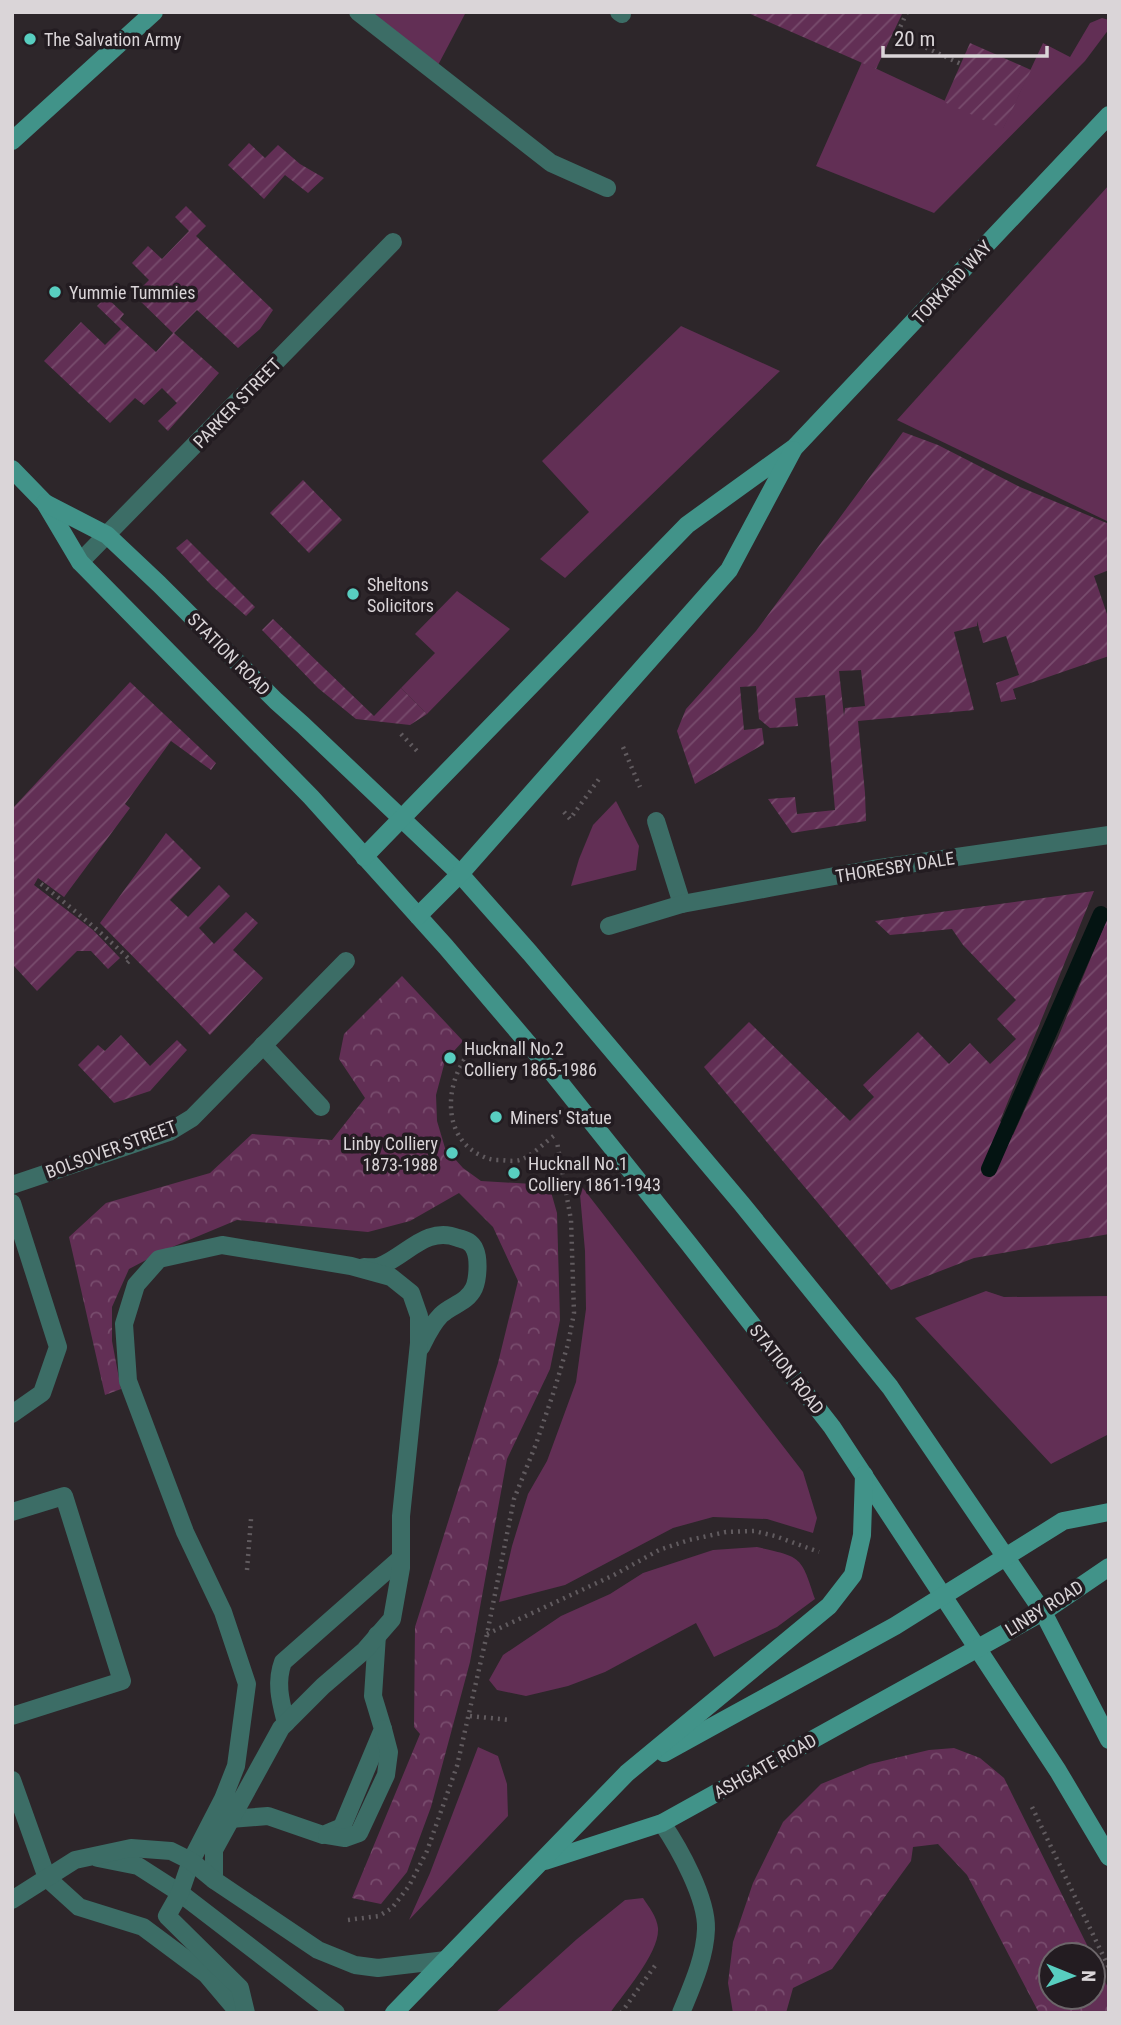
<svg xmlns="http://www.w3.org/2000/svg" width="1121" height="2025" font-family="'Roboto Condensed',sans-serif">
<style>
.grass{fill:#622f55}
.forest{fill:url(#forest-crowns)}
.garden{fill:url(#garden-furrows);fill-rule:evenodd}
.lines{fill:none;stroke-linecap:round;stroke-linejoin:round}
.stream{stroke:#041412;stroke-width:16}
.path{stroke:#615b5f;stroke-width:4.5;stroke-dasharray:2 5;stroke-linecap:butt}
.lane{stroke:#3c6d66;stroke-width:18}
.street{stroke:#3c6d66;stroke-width:18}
.secondary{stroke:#419389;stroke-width:18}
.poi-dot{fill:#58cec0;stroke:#231c21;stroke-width:2.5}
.labels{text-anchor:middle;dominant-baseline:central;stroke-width:7;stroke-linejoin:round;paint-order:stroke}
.poi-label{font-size:18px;fill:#dad5d8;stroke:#231c21;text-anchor:start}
.street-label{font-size:18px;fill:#dad5d8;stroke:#231c21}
</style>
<defs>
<pattern id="forest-crowns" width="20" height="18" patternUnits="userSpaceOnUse" patternTransform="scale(1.75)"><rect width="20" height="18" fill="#622f55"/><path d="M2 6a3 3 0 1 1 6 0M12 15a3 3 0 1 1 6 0" fill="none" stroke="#784c6d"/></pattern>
<pattern id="garden-furrows" width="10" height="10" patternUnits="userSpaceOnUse" patternTransform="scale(1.75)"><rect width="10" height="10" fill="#622f55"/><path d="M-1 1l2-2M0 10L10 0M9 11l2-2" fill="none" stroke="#784c6d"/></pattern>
</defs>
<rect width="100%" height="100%" fill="#2d262a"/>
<g class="grass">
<path d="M375,12h91l-29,55 -65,-51z"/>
<path d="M1102,18l7,2v9l-24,32 -151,152 -118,-47 46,-104 141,66 40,-85 27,14 20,-34z"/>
<path d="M1109,185v337l-212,-102z"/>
<path d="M681,326l99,45 -215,207 -25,-19 49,-47 -47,-51z"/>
<path d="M457,591l53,38 -83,85 -26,-26 34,-35 -20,-19z"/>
<path d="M616,801l23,45 -3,24 -65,16 8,-27 14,-34z"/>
<path d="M579,1183l224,289 14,46 -4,15 -46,-14 -54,-2 -40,11 -108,57 -66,17 13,-56 16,-52 19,-33 29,-79 10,-73 -1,-58z"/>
<path d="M986,1291l18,6 105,-1v138l-58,30 -136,-146z"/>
<path d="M757,1547c44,10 44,8 58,52l-38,28 -63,30 -18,-34 -91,49 -37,14 -42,10 -29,-6 -8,-10 14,-25 58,-39 49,-22 33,-21 70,-23z"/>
<path d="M478,1747l20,9 9,28 1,32 -99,104 21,-47z"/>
<path d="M643,1898c6,9 14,19 15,30 2,24 -34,65 -48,85h-115l82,-74 48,-39z"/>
</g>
<g class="forest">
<path d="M402,976l61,65 -18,20 -9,34 1,26 8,27 18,20 18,13 68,4 8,28 3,107 -10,49 -43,90 -37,203 -39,145 -24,65 -26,32 -29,-6 68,-164 -6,-7 1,-100 83,-264 20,-82 -25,-54 -34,-34 -49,28 -42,11 -131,-12 -72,30 -36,19 -17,38v34l9,48 -16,6 -36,-158 37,-34 104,-30 42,-39 80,6 33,-42 -26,-39 5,-25z"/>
<path d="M954,1748l26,10 24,20 88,177h-41v42h42v-41l16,34v23h-70l-72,-138 -29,-31 -25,3 -2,14 -79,108 -39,19 -7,25h-53l-5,-30 5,-41 20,-59 30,-61 38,-38 49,-20 59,-14z"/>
</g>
<g class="garden">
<path d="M746,12h152l4,2 -26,55z"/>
<path d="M970,43l61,27 -28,59 -59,-27z"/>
<path d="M249,143l16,15 13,-13 22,19 24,14 -16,15 -23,-18 -21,24 -36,-34z"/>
<path d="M186,206l20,20 -10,10 77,74 -13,19 -22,19 -41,-38 -23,23 45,40 -51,58 -10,-10 19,-18 -15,-15 -18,17 -9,-7 -25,25 -66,-62 37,-39 24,23 16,-16 -24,-23 9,-9 18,17 -4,5 36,33 17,-19 -39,-38 15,-15 -17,-17 16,-17 14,13 27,-28 -14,-14z"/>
<path d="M903,432l35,13 82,42 89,37v46l-15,6 15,44v36l-96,33 3,10 -15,3 -5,-19 23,-8 -13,-39 -23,7 -6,-22v5l-23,6 20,78 -116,11 7,72 1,28 -74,12 -24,-34 27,-2 2,17 38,-4 -10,-115 -30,3 3,28 -28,2 -11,-9 -3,-33 -16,1 4,43 18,-2 2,16 -69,40 -18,-53 9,-22 70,-78zM861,670l4,36 -20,2 -1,8 -5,-45z"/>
<path d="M303,480l39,40 -33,33 -39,-40z"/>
<path d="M187,539l68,68 -9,9 -34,-30 -36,-38z"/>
<path d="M273,619l101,97 27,-28 26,26 -17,11 -54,-6 -38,-31 -56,-58z"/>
<path d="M130,682l86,81 -5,7 -40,-29 -46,63 5,4 -66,89 -26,-19 -4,7 59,45 27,28 -12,11 -17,-18h-14l-40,40 -23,-25 -2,1v-158z"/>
<path d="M166,833l35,35 -31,32 18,17 31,-32 11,11 -31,32 15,16 32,-32 12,11 -25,27 30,28 -53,57 -110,-112z"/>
<path d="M1094,891l-94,230 13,14 44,-95 52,-126v320l-135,24 -83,32 -187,-223 45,-45 101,99 24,-24 -11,-12 55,-53 31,32 21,-21 20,21 26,-25 -19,-20 19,-19 -53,-55 -11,-16 -62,6 -15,-14z"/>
<path d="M121,1035l29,31 27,-26 10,10 -37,41 -36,12 -36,-38 20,-20 7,6z"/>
</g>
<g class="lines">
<path class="stream" d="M989,1169l112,-255"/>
<g class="path">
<path d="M907,12l-10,22 64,30"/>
<path d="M401,734l16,17"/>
<path d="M623,747l17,40"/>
<path d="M564,812l6,7 29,-40"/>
<path d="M41,884c31,24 60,48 89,76l-6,6"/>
<path d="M478,1044c-32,27 -40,88 0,110 8,4 12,6 20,6 6,0 16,2 22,0 12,-4 25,-18 35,-25"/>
<path d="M247,1570l4,-51"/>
<path d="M487,1634l127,-59 45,-25 30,-10 37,-8 28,-1 21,5 44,16"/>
<path d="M470,1716l40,4"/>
<path d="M1032,1807l77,161"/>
<path d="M348,1920l31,-4 13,-8 17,-22 18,-35 30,-85 30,-132 27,-135 22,-55 18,-53 14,-47 6,-31 -3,-93 -14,-78"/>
<path d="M621,2013l36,-50"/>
</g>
<g class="lane">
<path d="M358,12l193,151 56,25"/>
<path d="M619,12l3,2"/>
<path d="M80,562l313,-320"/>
<path d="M12,1203l46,144 -16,46 -30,21"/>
<path d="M364,1267c5,0 11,1 16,-1 26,-10 47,-41 78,-28 8,2 14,4 17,12 4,9 3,29 -1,38 -7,15 -23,17 -33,27 -9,9 -14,20 -20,32"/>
<path d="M12,1512l52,-16 58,185 -110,35"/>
<path d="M286,1723c-5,-20 -11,-40 -3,-61l118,-104"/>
<path d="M12,1780l35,98 32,29 64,20 63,47 33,39"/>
<path d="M230,1819l38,-3 55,19 19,-8 41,-98 -10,-33 4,-61"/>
<path d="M662,1823c17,25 45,75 44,106 -1,29 -14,57 -25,84"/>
<path d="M327,1835l18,3 14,-5 27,-58 3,-23 -6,-23"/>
<path d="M98,1858l40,8 42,27 156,120"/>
<path d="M214,1880v-30l67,-122 42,-42 42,-36 27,-31 9,-51v-52l18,-173v-27l-8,-23 -20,-16 -40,-11 -129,-21 -63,14 -23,26 -12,39 4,57 57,151 38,80 24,72 -11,82 -13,33 -32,62 -11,32 -13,23 73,72 6,25"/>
<path d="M12,1900l63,-40 56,-12 40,3 20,10 23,19 104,70 37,15 23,3 68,-8"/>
</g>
<g class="street">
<path d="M656,821l26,83"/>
<path d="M609,926l73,-22 87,-16 104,-19 236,-34"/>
<path d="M263,1045l58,62"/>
<path d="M12,1185l157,-53 23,-14 154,-157"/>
</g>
<g class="secondary">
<path d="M12,141l142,-129"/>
<path d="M12,469l33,34 35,59 231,235 135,150 92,108 151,189 143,183 226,344 51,86"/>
<path d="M45,503l62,32 52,49 117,117 27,24 157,149 70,79 211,250 149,184 153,225 66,128"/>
<path d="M364,857l323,-332 108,-78 314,-332"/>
<path d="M418,916l42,-42 269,-304 64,-120"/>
<path d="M664,1753l231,-127 168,-105 46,-9"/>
<path d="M545,1861l117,-38 381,-211 66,-45"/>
<path d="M394,2013l233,-240 202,-167 24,-31 9,-40 2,-60"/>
</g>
</g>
<g class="poi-dot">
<circle cx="30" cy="39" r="7"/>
<circle cx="55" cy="292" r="7"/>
<circle cx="353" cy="594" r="7"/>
<circle cx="450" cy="1058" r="7"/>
<circle cx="496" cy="1117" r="7"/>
<circle cx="452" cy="1153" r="7"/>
<circle cx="514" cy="1173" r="7"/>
</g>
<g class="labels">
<g class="poi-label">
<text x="44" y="39">The Salvation Army</text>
<text x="69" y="292">Yummie Tummies</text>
<text x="367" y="584">Sheltons<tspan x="367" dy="21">Solicitors</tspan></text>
<text x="464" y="1048">Hucknall No.2<tspan x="464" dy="21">Colliery 1865-1986</tspan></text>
<text x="510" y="1117">Miners' Statue</text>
<text x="438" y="1143" text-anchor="end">Linby Colliery<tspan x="438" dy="21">1873-1988</tspan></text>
<text x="528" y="1163">Hucknall No.1<tspan x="528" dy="21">Colliery 1861-1943</tspan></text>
</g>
<g class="street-label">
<text transform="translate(952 282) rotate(-47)">TORKARD WAY</text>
<text transform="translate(237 403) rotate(-46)">PARKER STREET</text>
<text transform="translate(229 654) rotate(45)">STATION ROAD</text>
<text transform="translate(895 867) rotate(-9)">THORESBY DALE</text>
<text transform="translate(111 1149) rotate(-20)">BOLSOVER STREET</text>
<text transform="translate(787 1369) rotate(52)">STATION ROAD</text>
<text transform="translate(1044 1608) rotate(-32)">LINBY ROAD</text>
<text transform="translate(765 1766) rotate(-29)">ASHGATE ROAD</text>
</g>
</g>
<rect width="1121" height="2025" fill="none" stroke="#dad5d8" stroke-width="28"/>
<g transform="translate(1072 1976) rotate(91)"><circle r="33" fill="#231c21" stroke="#6c666a" stroke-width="2"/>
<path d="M0-5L12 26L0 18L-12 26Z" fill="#58cec0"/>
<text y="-10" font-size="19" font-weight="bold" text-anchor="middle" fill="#dad5d8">N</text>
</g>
<path d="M883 46v10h164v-10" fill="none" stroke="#dad5d8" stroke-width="3.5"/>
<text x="894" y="46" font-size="21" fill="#dad5d8" stroke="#231c21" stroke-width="5" paint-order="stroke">20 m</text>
</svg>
